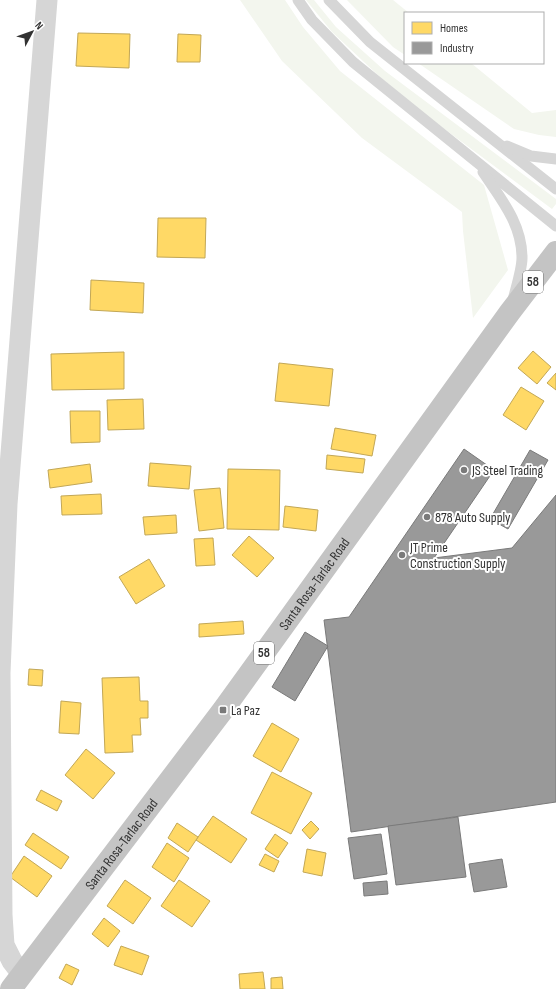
<svg xmlns="http://www.w3.org/2000/svg" width="556" height="989" font-family="'Sofia Sans Condensed',sans-serif">
<style>
.green{fill:#f3f6ee}
.homes{fill:#ffd966;stroke:#c2a756}
.industry{fill:#999;stroke:#7a7a7a}
.lines{fill:none;stroke-linecap:round;stroke-linejoin:round}
.lane{stroke:#d6d6d6;stroke-width:11}
.street{stroke:#d6d6d6;stroke-width:21}
.highway{stroke:#c4c4c4;stroke-width:22}
.poi-dot{fill:#7a7a7a;stroke:#fff;stroke-width:1.5}
.labels{text-anchor:middle;dominant-baseline:central;stroke-width:4;stroke-linejoin:round;paint-order:stroke}
.shield{fill:#fff;stroke:#707070;stroke-width:1}
.shield-label{font-size:13px;font-weight:bold;fill:#323232}
.poi-label{font-size:14px;fill:#323232;stroke:#fff;text-anchor:start}
.street-label{font-size:14px;fill:#323232;stroke:#fff}
</style>
<rect width="100%" height="100%" fill="#fff"/>
<g class="green">
<path d="M240,0h45l18,27 37,44 144,114 24,85 -35,48 -10,-87 -1,-19 -100,-74 -80,-77z"/>
<path d="M306,0h8l22,27 49,44 171,128v5l-4,5 -121,-90 -51,-42 -48,-45z"/>
<path d="M347,0h46l16,13h-4v42l-12,-8z"/>
<path d="M418,63h53l61,50 24,-3v27l-17,-2 -25,-6z"/>
</g>
<g class="homes">
<path d="M78,33l52,1 -1,34 -53,-2z"/>
<path d="M178,34l23,1 -1,27h-23z"/>
<path d="M158,218h48l-1,40 -48,-1z"/>
<path d="M91,280l53,3 -1,30 -53,-3z"/>
<path d="M533,351l18,16 -14,17 -19,-16z"/>
<path d="M124,352v37l-72,1 -1,-36z"/>
<path d="M279,363l54,6 -4,37 -54,-5z"/>
<path d="M556,373v17l-9,-7z"/>
<path d="M521,387l23,14 -18,29 -23,-15z"/>
<path d="M143,399l1,30 -36,1 -1,-30z"/>
<path d="M70,411h30v31l-29,1z"/>
<path d="M335,428l41,7 -4,21 -41,-7z"/>
<path d="M327,455l38,4 -2,14 -37,-4z"/>
<path d="M150,463l41,3 -2,23 -41,-3z"/>
<path d="M90,464l2,18 -42,6 -2,-18z"/>
<path d="M228,469l52,1 -1,60 -52,-1z"/>
<path d="M220,488l4,40 -25,3 -5,-41z"/>
<path d="M101,494l1,20 -40,1 -1,-19z"/>
<path d="M285,506l33,4 -2,21 -33,-4z"/>
<path d="M176,515l1,18 -32,2 -2,-18z"/>
<path d="M249,536l25,22 -17,19 -25,-22z"/>
<path d="M213,538l2,27 -19,1 -2,-27z"/>
<path d="M149,559l16,27 -29,18 -17,-27z"/>
<path d="M243,621l1,13 -45,3v-13z"/>
<path d="M29,669l14,1 -1,16 -14,-1z"/>
<path d="M139,677l1,24h8v17h-8l1,17h-9l1,17 -28,1 -3,-75z"/>
<path d="M61,701l20,2 -2,31 -20,-1z"/>
<path d="M272,723l27,16 -18,33 -28,-16z"/>
<path d="M86,749l29,24 -22,26 -28,-24z"/>
<path d="M272,772l40,21 -21,41 -40,-21z"/>
<path d="M41,790l21,11 -5,10 -21,-11z"/>
<path d="M213,816l34,23 -16,24 -35,-23z"/>
<path d="M311,821l8,8 -9,10 -8,-9z"/>
<path d="M177,823l21,14 -10,15 -20,-14z"/>
<path d="M33,833l36,24 -8,12 -36,-24z"/>
<path d="M275,834l13,9 -10,15 -13,-9z"/>
<path d="M167,843l22,15 -15,24 -22,-15z"/>
<path d="M307,849l19,4 -4,23 -19,-4z"/>
<path d="M265,854l14,7 -5,11 -15,-7z"/>
<path d="M24,856l28,20 -15,21 -27,-20z"/>
<path d="M125,880l26,18 -18,26 -26,-18z"/>
<path d="M179,880l31,21 -18,26 -31,-21z"/>
<path d="M104,918l16,13 -12,16 -16,-13z"/>
<path d="M121,946l28,10 -7,19 -28,-10z"/>
<path d="M66,964l13,6 -7,15 -13,-7z"/>
<path d="M263,972l2,17h-25l-1,-15z"/>
<path d="M282,977l1,12h-12v-11z"/>
</g>
<g class="industry">
<path d="M464,449l30,21 -60,88 78,-10 44,-53v307l-205,30 -27,-212 25,-3z"/>
<path d="M530,450l18,10 -40,69 -18,-10z"/>
<path d="M305,632l23,14 -33,55 -23,-14z"/>
<path d="M458,817l8,60 -70,8 -8,-59z"/>
<path d="M381,834l6,40 -33,5 -6,-41z"/>
<path d="M502,859l5,28 -33,5 -5,-28z"/>
<path d="M387,881l1,13 -24,2 -1,-13z"/>
</g>
<g class="lines">
<g class="lane">
<path d="M298,0l14,20 41,42 203,164"/>
<path d="M329,0l41,42 186,147"/>
<path d="M507,146l24,10 25,3"/>
<path d="M483,172c18,27 39,52 39,86 0,11 -6,30 -9,42"/>
</g>
<path class="street" d="M22,974l-10,-13 -8,-16 -2,-30 -2,-242 7,-169 40,-504"/>
<path class="highway" id="s1" d="M11,989l212,-279 287,-398 46,-60"/>
</g>
<g class="poi-dot">
<circle cx="464" cy="470" r="4"/>
<circle cx="427" cy="517" r="4"/>
<circle cx="402" cy="555" r="4"/>
<rect x="219" y="706" width="8" height="8" rx="2"/>
</g>
<g class="labels">
<g class="shield">
<rect x="523" y="271" width="20" height="22" rx="3"/>
<rect x="254" y="642" width="20" height="22" rx="3"/>
</g>
<g class="shield-label">
<text x="533" y="282">58</text>
<text x="264" y="653">58</text>
</g>
<g class="poi-label">
<text x="472" y="470">JS Steel Trading</text>
<text x="435" y="517">878 Auto Supply</text>
<text x="410" y="547">JT Prime<tspan x="410" dy="16">Construction Supply</tspan></text>
<text x="231" y="710">La Paz</text>
</g>
<g class="street-label">
<text stroke="none"><textPath href="#s1" startOffset="506">Santa Rosa-Tarlac Road</textPath></text>
<text stroke="none"><textPath href="#s1" startOffset="182">Santa Rosa-Tarlac Road</textPath></text>
</g>
</g>
<rect x="404" y="12" width="140" height="52" fill="#ffffff" stroke="#adadad"/>
<rect x="412" y="22" width="20" height="12" fill="#ffd966" stroke="#adadad"/>
<text x="440" y="32" font-size="12" fill="#323232">Homes</text>
<rect x="412" y="42" width="20" height="12" fill="#999999" stroke="#adadad"/>
<text x="440" y="52" font-size="12" fill="#323232">Industry</text>
<g transform="translate(32 32) rotate(49)" stroke="#ffffff" stroke-width="3" paint-order="stroke">
<path d="M0-3L7 15L0 10L-7 15Z" fill="#323232"/>
<text y="-6" font-size="11" font-weight="bold" text-anchor="middle" fill="#323232">N</text>
</g>
</svg>
